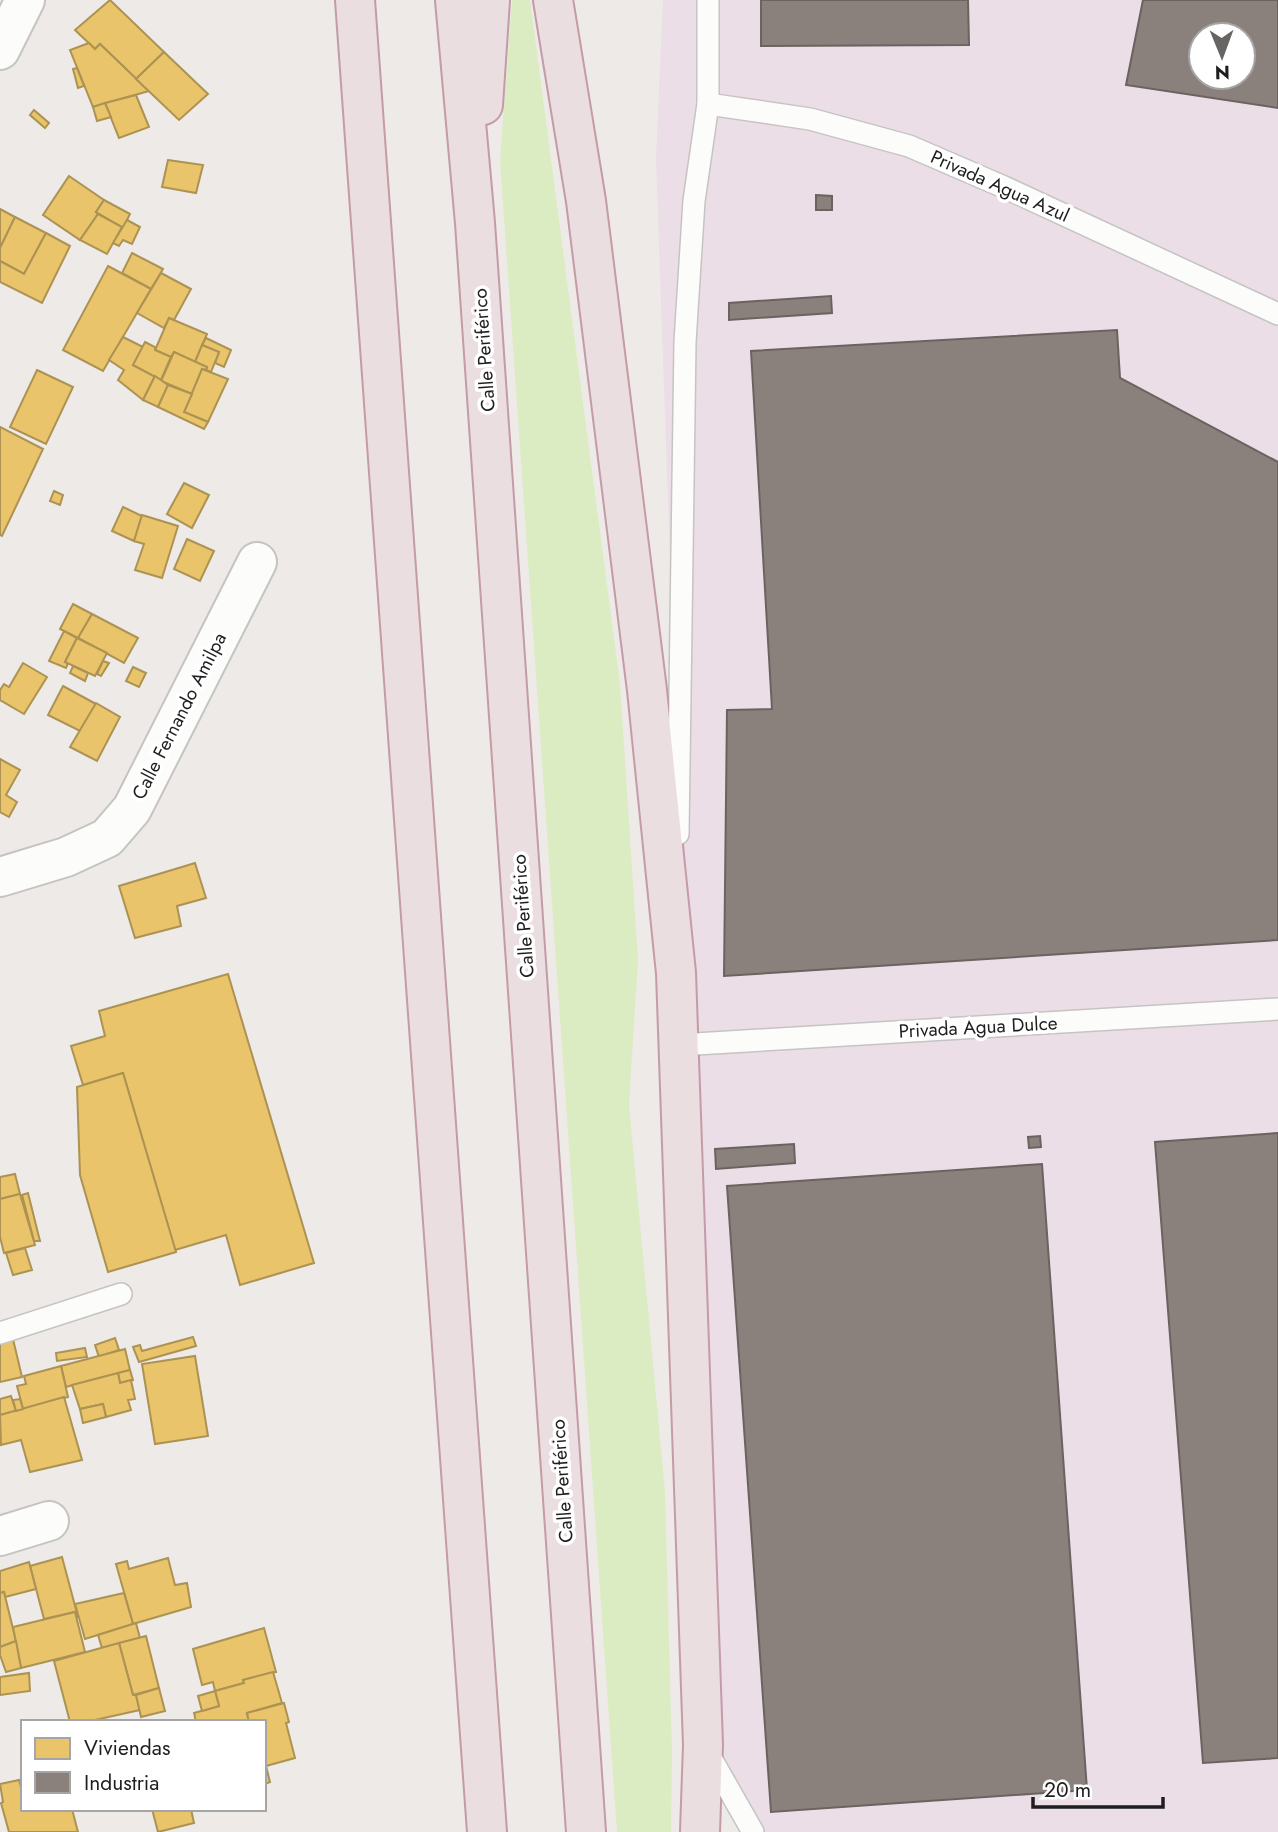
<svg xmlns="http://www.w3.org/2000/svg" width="1278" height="1832" font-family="Jost,sans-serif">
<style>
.industrial{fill:#ebdee7;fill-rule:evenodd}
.grass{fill:#dbecc3}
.homes{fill:#e9c46a;stroke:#ac9253;stroke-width:2}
.industry{fill:#8a817c;stroke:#6a6360;stroke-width:2;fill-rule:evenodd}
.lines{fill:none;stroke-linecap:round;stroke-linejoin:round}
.lane-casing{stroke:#c5c4c3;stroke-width:24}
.street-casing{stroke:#c5c4c3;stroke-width:42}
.highway-casing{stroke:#c49ba9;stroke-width:42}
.lane{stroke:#fcfcfb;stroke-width:21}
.street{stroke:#fcfcfb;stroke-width:38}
.highway{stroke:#eadee0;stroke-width:38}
.labels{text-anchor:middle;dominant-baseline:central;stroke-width:7;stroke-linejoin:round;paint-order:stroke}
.street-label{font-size:19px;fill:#1e1e1e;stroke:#fff}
</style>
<rect width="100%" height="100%" fill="#edeae7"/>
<path class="industrial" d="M663,0h615v1832h-520l-34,-71 -37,-718 -31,-884zM1201,35h42v42h-42z"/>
<path class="grass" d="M512,0h18l90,684 18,276 -9,145 36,387 7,262 -1,78h-54l-117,-1671z"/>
<g class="homes">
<path d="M110,0l54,52 -28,27 -36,-35 -5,5 -20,-19z"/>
<path d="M89,43l6,6 5,-5 49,47 -56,16 -23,-57z"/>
<path d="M164,52l44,42 -29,26 -43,-41z"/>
<path d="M77,68l7,18 -6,2 -5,-19z"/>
<path d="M136,95l13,32 -30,11 -14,-35z"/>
<path d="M105,103l6,14 -14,4 -4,-14z"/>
<path d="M34,110l15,13 -4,5 -15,-13z"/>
<path d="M168,160l35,5 -7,28 -34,-6z"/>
<path d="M69,176l35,24 -8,12 2,2 -18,26 -37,-25z"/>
<path d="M104,200l26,14 -7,14 -27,-16z"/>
<path d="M0,209l15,8 -15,31z"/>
<path d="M98,214l24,13 -15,27 -27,-14z"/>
<path d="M15,217l31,16 -22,41 -24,-13v-13z"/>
<path d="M127,220l13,7 -8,17 -9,-4 -4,6 -6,-3z"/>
<path d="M46,233l24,13 -28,57 -42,-21v-21l24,13z"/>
<path d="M132,253l31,16 -12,20 -29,-16z"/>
<path d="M108,266l43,23 -48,82 -40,-21z"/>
<path d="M161,273l30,16 -17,31 -5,-2 -5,10 -27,-15z"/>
<path d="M169,318l38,16 -12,28 -21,-10 -3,5 -16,-7z"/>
<path d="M123,337l20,10 -10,18 22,11 -12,24 -25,-20 6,-10 -15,-10z"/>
<path d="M206,338l25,12 -7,17 -9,-4 4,-11 -17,-7z"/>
<path d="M145,342l10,5v3l16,7 -10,23 -28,-15z"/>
<path d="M202,345l17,7 -8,20 -5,-2 1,-3 -12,-5z"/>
<path d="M174,352l33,15 -1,3 -4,-1 -10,25 -31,-13z"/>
<path d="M202,369l26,10 -20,43 -24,-10z"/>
<path d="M37,370l36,17 -27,57 -36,-17z"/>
<path d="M155,376l13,9 -10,22 -15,-7z"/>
<path d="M168,385l24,9 -8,18 24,10 -4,7 -46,-22z"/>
<path d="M0,427l43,22 -41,87 -2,-1z"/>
<path d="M184,483l25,12 -17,33 -25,-14z"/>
<path d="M54,491l9,4 -3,10 -10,-4z"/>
<path d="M123,507l19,9 -8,25 -22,-10z"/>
<path d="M142,515l36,11 -16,52 -27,-8 9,-26 -10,-3z"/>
<path d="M187,539l27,12 -14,30 -26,-12z"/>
<path d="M73,604l19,10 -14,24 -18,-9z"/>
<path d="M92,614l46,24 -14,25 -46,-25z"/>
<path d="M64,631l13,7 -12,24 3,1 -2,5 -17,-7z"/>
<path d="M77,638l30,15 -12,23 -30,-14z"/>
<path d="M103,661l6,2 -8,13 -4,-2z"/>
<path d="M23,663l24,14 -23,37 -24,-14v-10l4,-6 5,3z"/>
<path d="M73,666l15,7 -3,8 -15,-8z"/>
<path d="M133,667l13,6 -7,14 -13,-6z"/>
<path d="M63,686l33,18 -16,27 -32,-16z"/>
<path d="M96,703l24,14 -23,44 -27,-14z"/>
<path d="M0,759l20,11 -14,25 11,7 -8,15 -9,-5z"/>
<path d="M195,863l11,35 -29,8 4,20 -46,12 -16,-52z"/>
<path d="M228,974l86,289 -74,22 -14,-50 -51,15 -52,-177 -40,12 -12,-39 34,-10 -6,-25z"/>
<path d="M123,1073l53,179 -68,20 -28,-97 -3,-88z"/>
<path d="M15,1174l5,20 -20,5v-22z"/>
<path d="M28,1193l12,48h-6l-12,-46z"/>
<path d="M20,1194l15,51 -31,8 -4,-16v-38z"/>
<path d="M25,1248l7,22 -19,5 -7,-22z"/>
<path d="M193,1337l3,9 -57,16 -6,-15 7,-2 2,6z"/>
<path d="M115,1338l4,12 -20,7 -4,-12z"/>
<path d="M13,1339l9,38 -22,5v-40z"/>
<path d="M85,1348l2,9 -30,4 -1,-8z"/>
<path d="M125,1349l5,21 -64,17 -5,-21z"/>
<path d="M195,1356l13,80 -53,8 -13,-80z"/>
<path d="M61,1366l7,31 -45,12 -6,-23 9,-2 -2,-8z"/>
<path d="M130,1370l3,10 -13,3 -2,-10z"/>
<path d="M118,1373l2,10 11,-3 4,19 -7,1 3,10 -25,7 -3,-13 -23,5 -8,-24z"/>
<path d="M11,1396l5,15 -16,4v-16z"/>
<path d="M64,1397l18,63 -52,12 -9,-32 -20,5 -1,-30z"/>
<path d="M20,1399l3,10 -7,2 -3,-11z"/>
<path d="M103,1404l3,13 -23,6 -3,-14z"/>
<path d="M62,1557l16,60h-2l-1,-5 -31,7 -14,-53z"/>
<path d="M168,1558l7,27 12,-2 4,24 -58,17 -17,-60 11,-3 2,8z"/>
<path d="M29,1562l7,27 -31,8 -1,-5 -3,1 -1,-2v-20z"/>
<path d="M4,1592l12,49 -16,6v-54z"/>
<path d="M124,1593l9,31 -48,15 -10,-35z"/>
<path d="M75,1612l10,40 -64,16 -8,-41z"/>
<path d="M136,1623l4,15 -38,10 -4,-13z"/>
<path d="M264,1628l12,44 -33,8 1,3 -29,8 -2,-9 -11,3 -9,-36z"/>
<path d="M146,1636l13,52 -26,7 -14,-52z"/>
<path d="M16,1641l5,27 -15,4 -6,-17v-8z"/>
<path d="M119,1643l14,52h3l4,15 -54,12h-16l-16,-61z"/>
<path d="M273,1672l9,31 -35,10 2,9h-53l-2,-9 25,-7 -4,-15 29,-8 -1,-3z"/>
<path d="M29,1673l1,18 -30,4v-18z"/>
<path d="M159,1688l6,23 -24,6 -5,-22z"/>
<path d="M215,1691l4,15 -17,5 -4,-15z"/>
<path d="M284,1703l5,19 -3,1 9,35 -29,8 4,16 -6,2v-62h-15l-2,-9z"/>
<path d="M19,1780l4,14v15h49l6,23h-69l-8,-29 2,-1 -3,-18z"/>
<path d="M152,1809h39l3,14 -36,9z"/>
</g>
<g class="industry">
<path d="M761,0h207l1,45 -208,1z"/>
<path d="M1143,0h135v108l-152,-23zM1201,35h42v42h-42z"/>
<path d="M816,195l16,1v14h-16z"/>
<path d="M831,296l1,17 -103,7v-17z"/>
<path d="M1117,330l3,48 158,84v478l-554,36 3,-266 45,-1 -21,-358z"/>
<path d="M1278,1133v625l-75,5 -48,-621z"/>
<path d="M1040,1136l1,11 -12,1 -1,-11z"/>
<path d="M794,1144l1,19 -79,6 -1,-20z"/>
<path d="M1042,1164l45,626 -316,22 -44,-626z"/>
</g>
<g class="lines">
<defs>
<g id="lane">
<path d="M708,104l102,15 99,27 95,41 274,127"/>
<path d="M678,834l7,-492 9,-141 14,-97v-104"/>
<path d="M679,1045l599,-36"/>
<path d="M0,1333l121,-39"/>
<path d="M708,1753l45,79"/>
</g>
<g id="street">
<path d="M0,50l25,-50"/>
<path d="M0,877l66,-20 41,-19 25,-29 125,-247"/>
<path d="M0,1536l49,-15"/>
</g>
<g id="highway">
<path d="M355,0l132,1832"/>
<path d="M455,0l20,223 111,1609"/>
<path d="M553,0l33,201 61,489 29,283 27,772 -3,87"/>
<path d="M483,105l7,-105"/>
</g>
</defs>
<use href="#lane" class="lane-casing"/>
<use href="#street" class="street-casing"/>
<use href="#highway" class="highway-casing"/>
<use href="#lane" class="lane"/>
<use href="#street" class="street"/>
<use href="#highway" class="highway"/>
</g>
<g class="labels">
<g class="street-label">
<text transform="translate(1000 186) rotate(24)">Privada Agua Azul</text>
<text transform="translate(484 350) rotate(-94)">Calle Periférico</text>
<text transform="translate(179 716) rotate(-63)">Calle Fernando Amilpa</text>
<text transform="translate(523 916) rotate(-94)">Calle Periférico</text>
<text transform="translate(978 1027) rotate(-3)">Privada Agua Dulce</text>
<text transform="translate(562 1481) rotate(-94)">Calle Periférico</text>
</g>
</g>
<rect x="21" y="1720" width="245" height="91" fill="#ffffff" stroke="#a5a5a5" stroke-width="2"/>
<rect x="35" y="1738" width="35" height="21" fill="#e9c46a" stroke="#a5a5a5" stroke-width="2"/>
<text x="84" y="1755" font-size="21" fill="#1e1e1e">Viviendas</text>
<rect x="35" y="1772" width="35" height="21" fill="#8a817c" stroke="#a5a5a5" stroke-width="2"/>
<text x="84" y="1790" font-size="21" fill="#1e1e1e">Industria</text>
<g transform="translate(1222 56) rotate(179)"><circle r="33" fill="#ffffff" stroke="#a5a5a5" stroke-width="2"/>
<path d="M0-5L12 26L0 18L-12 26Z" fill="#666564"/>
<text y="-10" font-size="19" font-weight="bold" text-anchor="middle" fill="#1e1e1e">N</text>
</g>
<path d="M1033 1797v10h130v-10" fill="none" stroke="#1e1e1e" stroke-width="3.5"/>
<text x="1044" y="1797" font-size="21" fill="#1e1e1e" stroke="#ffffff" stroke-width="5" paint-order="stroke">20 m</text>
</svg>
